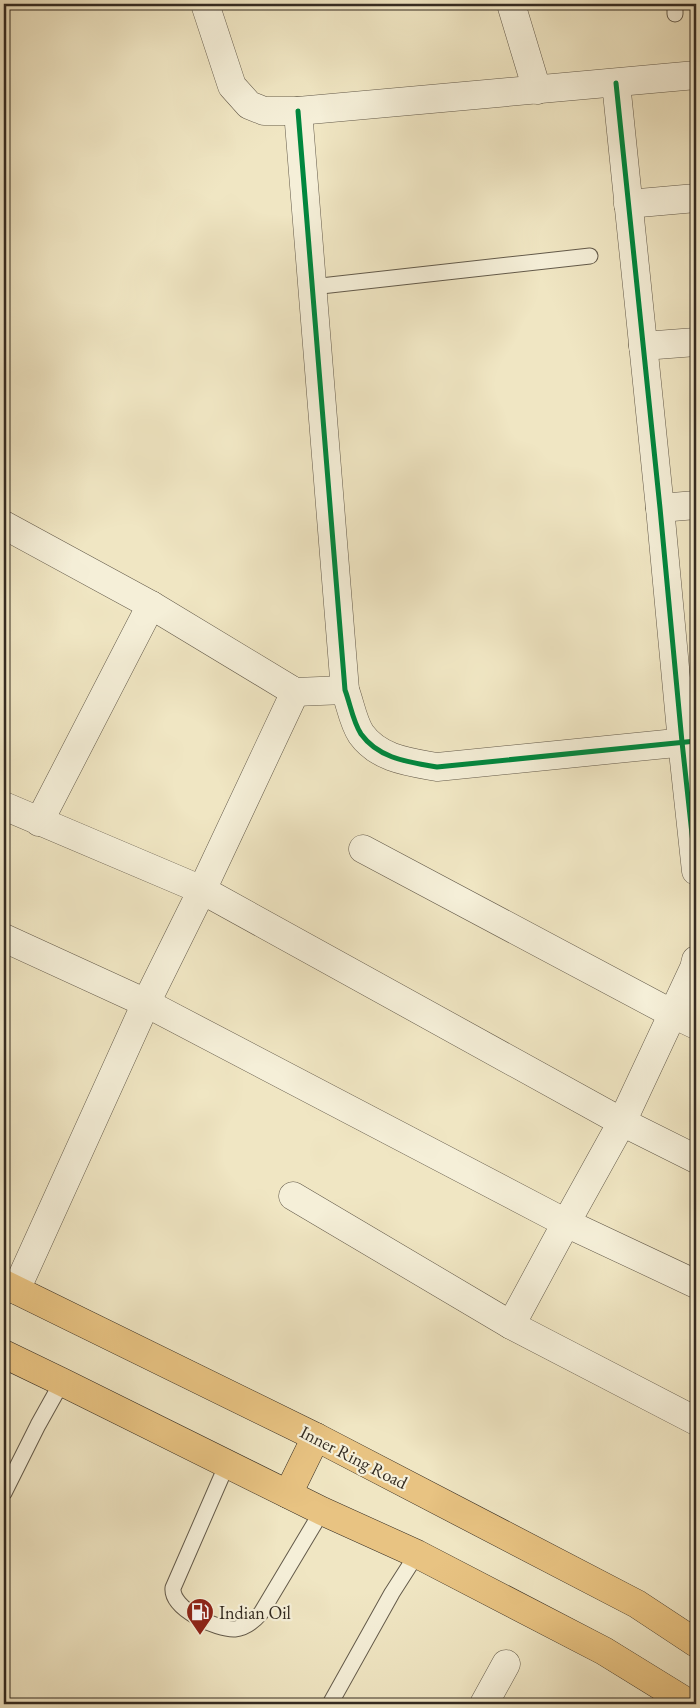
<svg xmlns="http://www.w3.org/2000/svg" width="700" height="1708" font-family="'EB Garamond',serif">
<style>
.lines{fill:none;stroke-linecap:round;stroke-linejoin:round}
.lane-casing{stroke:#635a4a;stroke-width:17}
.street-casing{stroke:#635a4a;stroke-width:29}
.highway-casing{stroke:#342b21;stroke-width:29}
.lane{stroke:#f5efd8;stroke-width:15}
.street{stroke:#f5efd8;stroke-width:28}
.highway{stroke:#e8c382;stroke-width:28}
.cycleway-casing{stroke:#f5efd8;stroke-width:8}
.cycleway{stroke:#00873e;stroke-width:5}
.labels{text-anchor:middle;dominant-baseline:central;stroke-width:4.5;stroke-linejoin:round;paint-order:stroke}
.street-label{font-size:18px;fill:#342b21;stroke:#f5efd8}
.poi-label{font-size:18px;fill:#342b21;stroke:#f5efd8;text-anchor:start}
</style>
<rect width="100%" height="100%" fill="#f0e6c3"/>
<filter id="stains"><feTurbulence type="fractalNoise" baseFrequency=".004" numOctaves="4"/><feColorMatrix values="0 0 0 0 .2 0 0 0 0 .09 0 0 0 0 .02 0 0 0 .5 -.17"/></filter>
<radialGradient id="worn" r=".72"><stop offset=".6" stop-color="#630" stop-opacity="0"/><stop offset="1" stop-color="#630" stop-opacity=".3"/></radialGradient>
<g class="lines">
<defs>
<g id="lane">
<path d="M675,4v10"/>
<path d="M312,287l278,-31"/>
<path d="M227,1464l-54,124c-2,21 44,42 62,41 11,-1 19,-8 26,-16l61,-102"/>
<path d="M4,1493l34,-68 24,-43"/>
<path d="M330,1704l62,-111 25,-39"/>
</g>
<g id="street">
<path d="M205,4l27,82 17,19 15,6h34l398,-36"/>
<path d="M511,4l26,86"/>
<path d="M616,83l44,425 22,234 14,129"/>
<path d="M298,111l47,579c5,13 8,32 16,44 18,25 48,28 76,33l259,-26"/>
<path d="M628,204l68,-6"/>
<path d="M643,346l53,-4"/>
<path d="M660,508l36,-3"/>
<path d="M4,525l147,80 144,87 50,-2"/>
<path d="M4,806l198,84 420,232 74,37"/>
<path d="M39,822l112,-217"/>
<path d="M363,849l310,165 23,11"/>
<path d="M4,938l142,65 420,220 130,61"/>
<path d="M696,960l-2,8 -72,154 -56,101 -55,102 185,96"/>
<path d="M293,1196l218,129"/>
<path d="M16,1290l130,-287 56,-113 93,-198"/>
<path d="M484,1704l22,-40"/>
</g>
<g id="highway">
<path d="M4,1284l312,153 321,167 59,39"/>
<path d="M4,1354l58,28 260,129 95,43 187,97 86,53"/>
<path d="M288,1494l28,-57"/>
</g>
</defs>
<use href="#lane" class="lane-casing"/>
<use href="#street" class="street-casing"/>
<use href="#highway" class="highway-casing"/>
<use href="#lane" class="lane"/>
<use href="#street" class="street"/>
<use href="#highway" class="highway"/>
<defs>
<g id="cycleway">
<path d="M616,83l44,425 22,234 14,129"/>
<path d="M298,111l47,579c5,13 8,32 16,44 18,25 48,28 76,33l259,-26"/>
</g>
</defs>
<use href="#cycleway" class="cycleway-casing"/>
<use href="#cycleway" class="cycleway"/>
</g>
<defs>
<symbol id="fuel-pin" viewBox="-11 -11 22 30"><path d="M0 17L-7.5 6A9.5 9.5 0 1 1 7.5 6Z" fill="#8f2418" stroke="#f5efd8"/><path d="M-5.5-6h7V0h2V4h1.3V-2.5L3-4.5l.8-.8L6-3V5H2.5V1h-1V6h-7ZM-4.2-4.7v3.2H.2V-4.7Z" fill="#fff"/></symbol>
</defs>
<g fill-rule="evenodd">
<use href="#fuel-pin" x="184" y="1596" width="32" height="43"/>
</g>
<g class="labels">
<g class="street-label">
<text transform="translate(354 1457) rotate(27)">Inner Ring Road</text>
</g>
<g class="poi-label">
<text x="219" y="1612">Indian Oil</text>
</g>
</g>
<rect width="700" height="1708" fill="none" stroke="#f0e6c3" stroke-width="20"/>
<rect x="5" y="5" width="690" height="1698" fill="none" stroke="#342b21" stroke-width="2.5"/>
<rect x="10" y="10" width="680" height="1688" fill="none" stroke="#342b21"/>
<rect width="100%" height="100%" filter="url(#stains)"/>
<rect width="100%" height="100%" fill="url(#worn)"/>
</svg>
